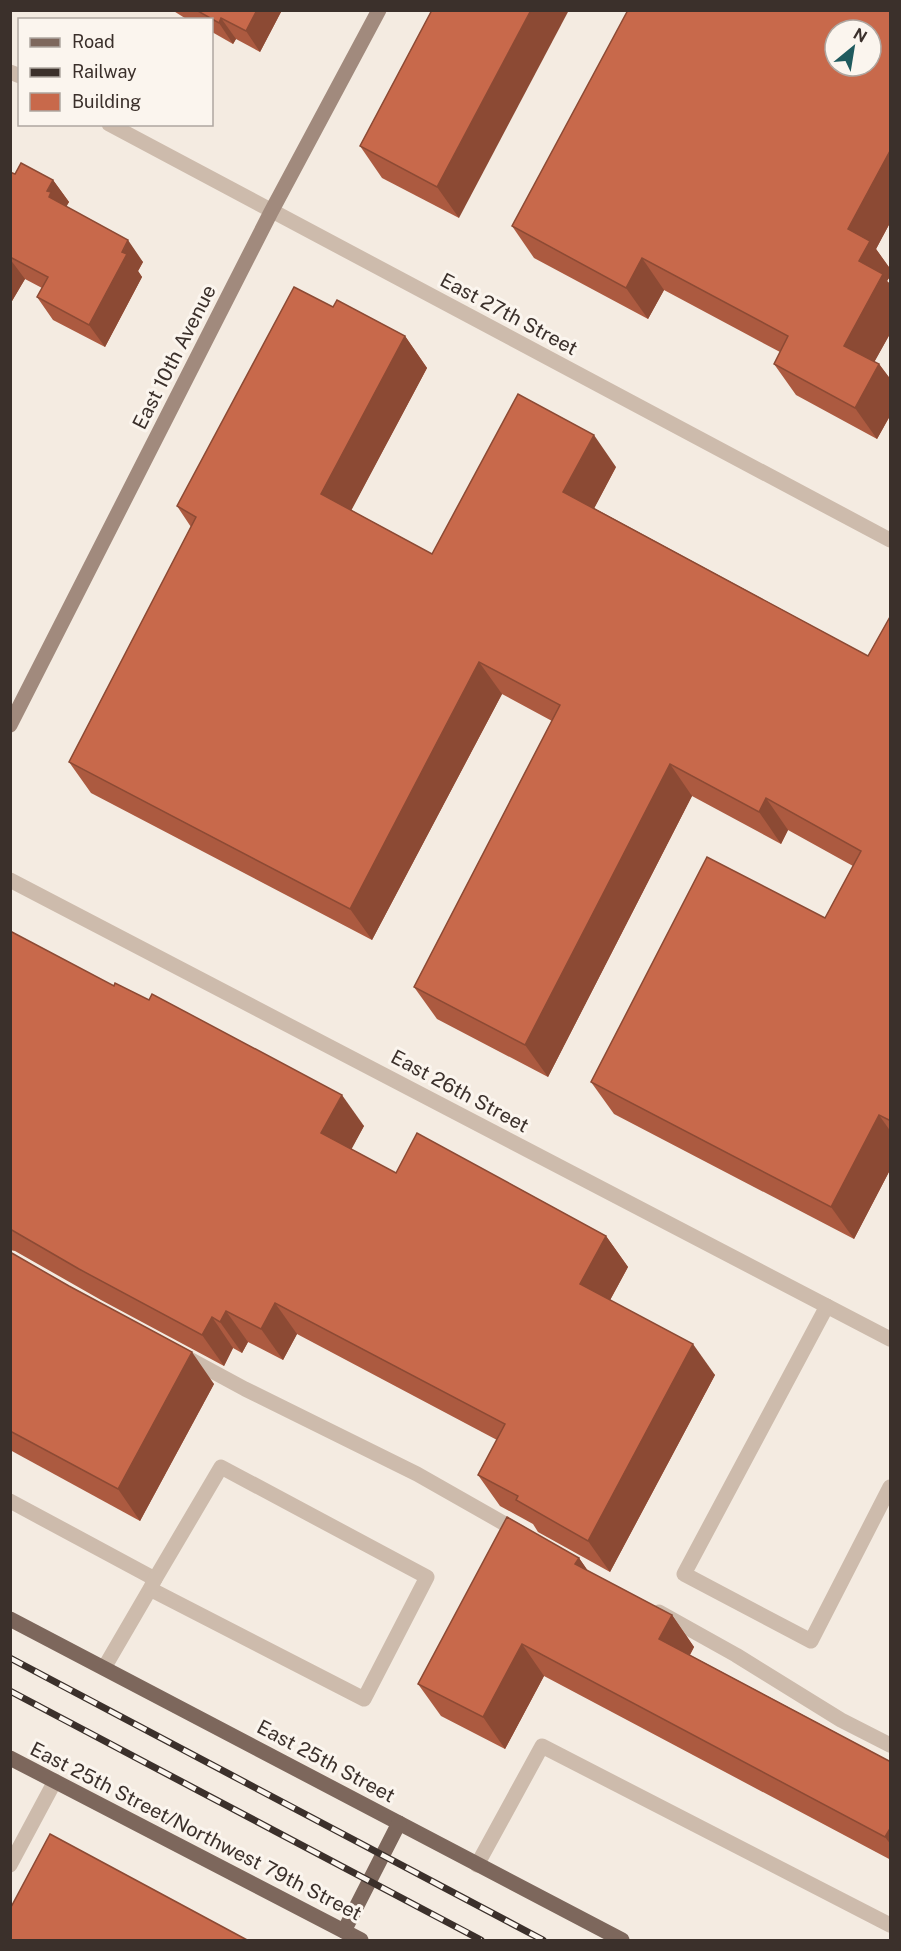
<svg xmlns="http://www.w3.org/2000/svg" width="901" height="1951" font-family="'Public Sans',sans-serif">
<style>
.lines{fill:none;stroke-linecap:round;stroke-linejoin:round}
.lane{stroke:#cdbbac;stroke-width:15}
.street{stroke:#cdbbac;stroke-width:15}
.secondary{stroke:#a18a7d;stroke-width:15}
.primary{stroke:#7d675c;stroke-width:15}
.rail-casing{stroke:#3b302b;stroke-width:7}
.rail{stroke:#fbf5ee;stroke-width:4.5;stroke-dasharray:14;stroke-linecap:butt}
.wall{fill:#ac5a40}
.shaded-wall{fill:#8c4a34}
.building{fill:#c8694b;stroke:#8c4a34;stroke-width:1.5;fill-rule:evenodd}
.labels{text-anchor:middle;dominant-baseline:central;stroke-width:6;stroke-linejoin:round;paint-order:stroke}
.street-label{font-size:20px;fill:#3b302b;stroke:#fbf5ee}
</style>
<rect width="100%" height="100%" fill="#f4ebe1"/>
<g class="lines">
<g class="lane">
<path d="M827,1306l-143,268 127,67 79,-154"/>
<path d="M184,1356l61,33 172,85 104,59"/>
<path d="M10,1501l145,78"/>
<path d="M659,1612l77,43 105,65 49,25"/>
<path d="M104,1668l46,-79 5,-10 66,-112 206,110 -63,122 -214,-110"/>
<path d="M10,1865l45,-84"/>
<path d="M477,1865l65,-119 348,179"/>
</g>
<g class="street">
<path d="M10,72l10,4"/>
<path d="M109,124l781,416"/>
<path d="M10,880l880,459"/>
</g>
<path class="secondary" d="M10,725l261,-513 108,-202"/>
<g class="primary">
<path d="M10,1619l612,321"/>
<path d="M10,1758l351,182"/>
<path d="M344,1931l55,-108"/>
</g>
<defs>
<g id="rail">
<path d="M10,1658l533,282"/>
<path d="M10,1691l471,249"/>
</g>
</defs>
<use href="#rail" class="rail-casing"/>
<use href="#rail" class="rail"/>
</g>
<g class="wall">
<path d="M172,10h110l-22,42 -24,-13 -3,5 -21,-12v-12h-24z"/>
<path d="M432,10l27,208 -77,-40 -22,-32z"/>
<path d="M891,10v211l-15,28 15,21v5l-4,6 4,4v47l-17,30 5,2 12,16v34l-14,25 -81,-44 -22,-31 6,-12 -116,-62 -16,29 -114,-61 -22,-32z"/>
<path d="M10,172l5,2 38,6 16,22 -3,4 77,56 -5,9 4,6 -37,70 -52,-27 -16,-23 5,-9 -17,-9 -13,22 -2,-1z"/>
<path d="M333,307l72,29 22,32 -76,142 81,44 184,-87 -22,41 274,148 23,-41v553l-37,71 -240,-125 -23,-32 234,-164 28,-52 -65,-36 -7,14 -89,-48 -144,281 -111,-58 -23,-32 138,-266 -50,-27 -130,246 -281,-147 -22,-31 122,-235 -14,-21z"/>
<path d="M10,931l354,195 -13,23 45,24 210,63 22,31 -18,33 105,75 -105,197 -72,-40 -5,-8 -33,-18 -22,-31 19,-35 -200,-106 -14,26 -35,-18 -6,11 -9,-5 -9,18 -123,-66 -86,-49 -5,-1z"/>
<path d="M10,1252l204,132 -74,137 -130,-71z"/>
<path d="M579,1558l9,13 84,44 22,32 -4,8 201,107v98l-347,-184 -39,73 -64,-33 -23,-32z"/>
</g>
<g class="shaded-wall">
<path d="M257,10h25l-22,42 -14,-21z"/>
<path d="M531,10h38l-110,208 -22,-31z"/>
<path d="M221,18l15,21 -3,5 -14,-21z"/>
<path d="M891,149v72l-15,28 15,21v5l-4,6 4,4v47l-25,45 -22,-31 15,-85 -11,-32z"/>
<path d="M53,180l16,22 -5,9 -15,-14 -2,-6z"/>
<path d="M128,240l15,22 -5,9 4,6 -37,70 -16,-22z"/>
<path d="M642,258l22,32 -16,29 -22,-31z"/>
<path d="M10,259l15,20 -13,22 -2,-2z"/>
<path d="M405,336l22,32 -84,158 -22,-32z"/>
<path d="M879,364l12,16v34l-14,25 -22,-31z"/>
<path d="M594,435l22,32 -30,57 -23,-32z"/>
<path d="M479,662l23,32 -130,246 -22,-31z"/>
<path d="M670,764l22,32 -144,281 -23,-32z"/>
<path d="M766,798l22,32 -7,14 -22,-32z"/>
<path d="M342,1095l22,31 -21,39 -22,-32z"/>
<path d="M879,1115l12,17v36l-37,71 -23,-32z"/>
<path d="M606,1236l22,31 -26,48 -22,-31z"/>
<path d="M275,1303l22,31 -14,26 -22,-31z"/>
<path d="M226,1311l22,31 -6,11 -22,-31z"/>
<path d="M212,1317l21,31 -9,18 -22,-31z"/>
<path d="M693,1344l22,31 -105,197 -22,-31z"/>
<path d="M192,1352l22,32 -74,137 -22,-32z"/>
<path d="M579,1558l22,32 -26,-26z"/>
<path d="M672,1615l22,32 -13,24 -22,-32z"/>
<path d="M522,1644l22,32 -39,73 -22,-32z"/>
<path d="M891,1827v18l-6,-8z"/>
</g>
<g class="building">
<path d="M196,10h61l-11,21 -25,-13 -2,5z"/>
<path d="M432,10h99l-94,177 -77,-41z"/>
<path d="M628,10h263v139l-43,80 22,12 -11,20 24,13 -39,72 35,18 -24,44 -81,-44 14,-28 -146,-78 -16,30 -114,-62zM835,30h36v36h-36z"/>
<path d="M21,163l32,17 -6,11 4,1 -2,5 79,43 -6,12 5,2 -38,71 -52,-28 11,-20 -38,-20v-85l5,2z"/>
<path d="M294,287l39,20 4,-7 68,36 -84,158 111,60 86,-160 76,41 -31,57 305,164 23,-41v506l-12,-6 -48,92 -240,-125 116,-225 118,61 36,-67 -95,-53 -7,14 -89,-48 -145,281 -111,-58 146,-282 -81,-43 -129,247 -281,-147 127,-245 -19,-11z"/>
<path d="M10,931l104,55 1,-3 34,17 3,-6 190,101 -21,38 75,40 21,-40 189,103 -26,48 113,60 -105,197 -72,-41 2,-4 -40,-21 27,-51 -230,-121 -14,26 -35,-18 -6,11 -8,-5 -10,18 -123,-66 -69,-40z"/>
<path d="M10,1252l59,34 123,66 -74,137 -108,-58z"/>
<path d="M507,1517l72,41 -4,6 97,51 -13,24 232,123v65l-6,10 -363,-193 -39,73 -65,-33z"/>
<path d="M50,1834l199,107h-239v-32z"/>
</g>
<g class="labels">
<g class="street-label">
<text transform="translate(509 314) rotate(28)">East 27th Street</text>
<text transform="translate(174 357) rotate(-63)">East 10th Avenue</text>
<text transform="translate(460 1091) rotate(28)">East 26th Street</text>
<text transform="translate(326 1761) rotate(28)">East 25th Street</text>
<text transform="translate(196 1831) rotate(27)">East 25th Street/Northwest 79th Street</text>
</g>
</g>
<rect width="901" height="1951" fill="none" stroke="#3b302b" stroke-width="24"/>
<rect x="18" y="18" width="195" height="108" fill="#fbf5ee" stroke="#aea6a0" stroke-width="1.5"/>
<rect x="30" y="38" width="30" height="9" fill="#7d675c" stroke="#aea6a0" stroke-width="1.5"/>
<text x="72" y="48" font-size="18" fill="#3b302b">Road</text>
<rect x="30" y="68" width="30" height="9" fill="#3b302b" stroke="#aea6a0" stroke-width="1.5"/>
<text x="72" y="78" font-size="18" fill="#3b302b">Railway</text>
<rect x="30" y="93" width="30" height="18" fill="#c8694b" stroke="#aea6a0" stroke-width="1.5"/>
<text x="72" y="108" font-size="18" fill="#3b302b">Building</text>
<g transform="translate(853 48) rotate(30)"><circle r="28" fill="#fbf5ee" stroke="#aea6a0" stroke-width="1.5"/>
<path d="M0-4.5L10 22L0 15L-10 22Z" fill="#1f5a5e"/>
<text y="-9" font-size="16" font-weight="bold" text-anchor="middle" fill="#3b302b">N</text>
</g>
</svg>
